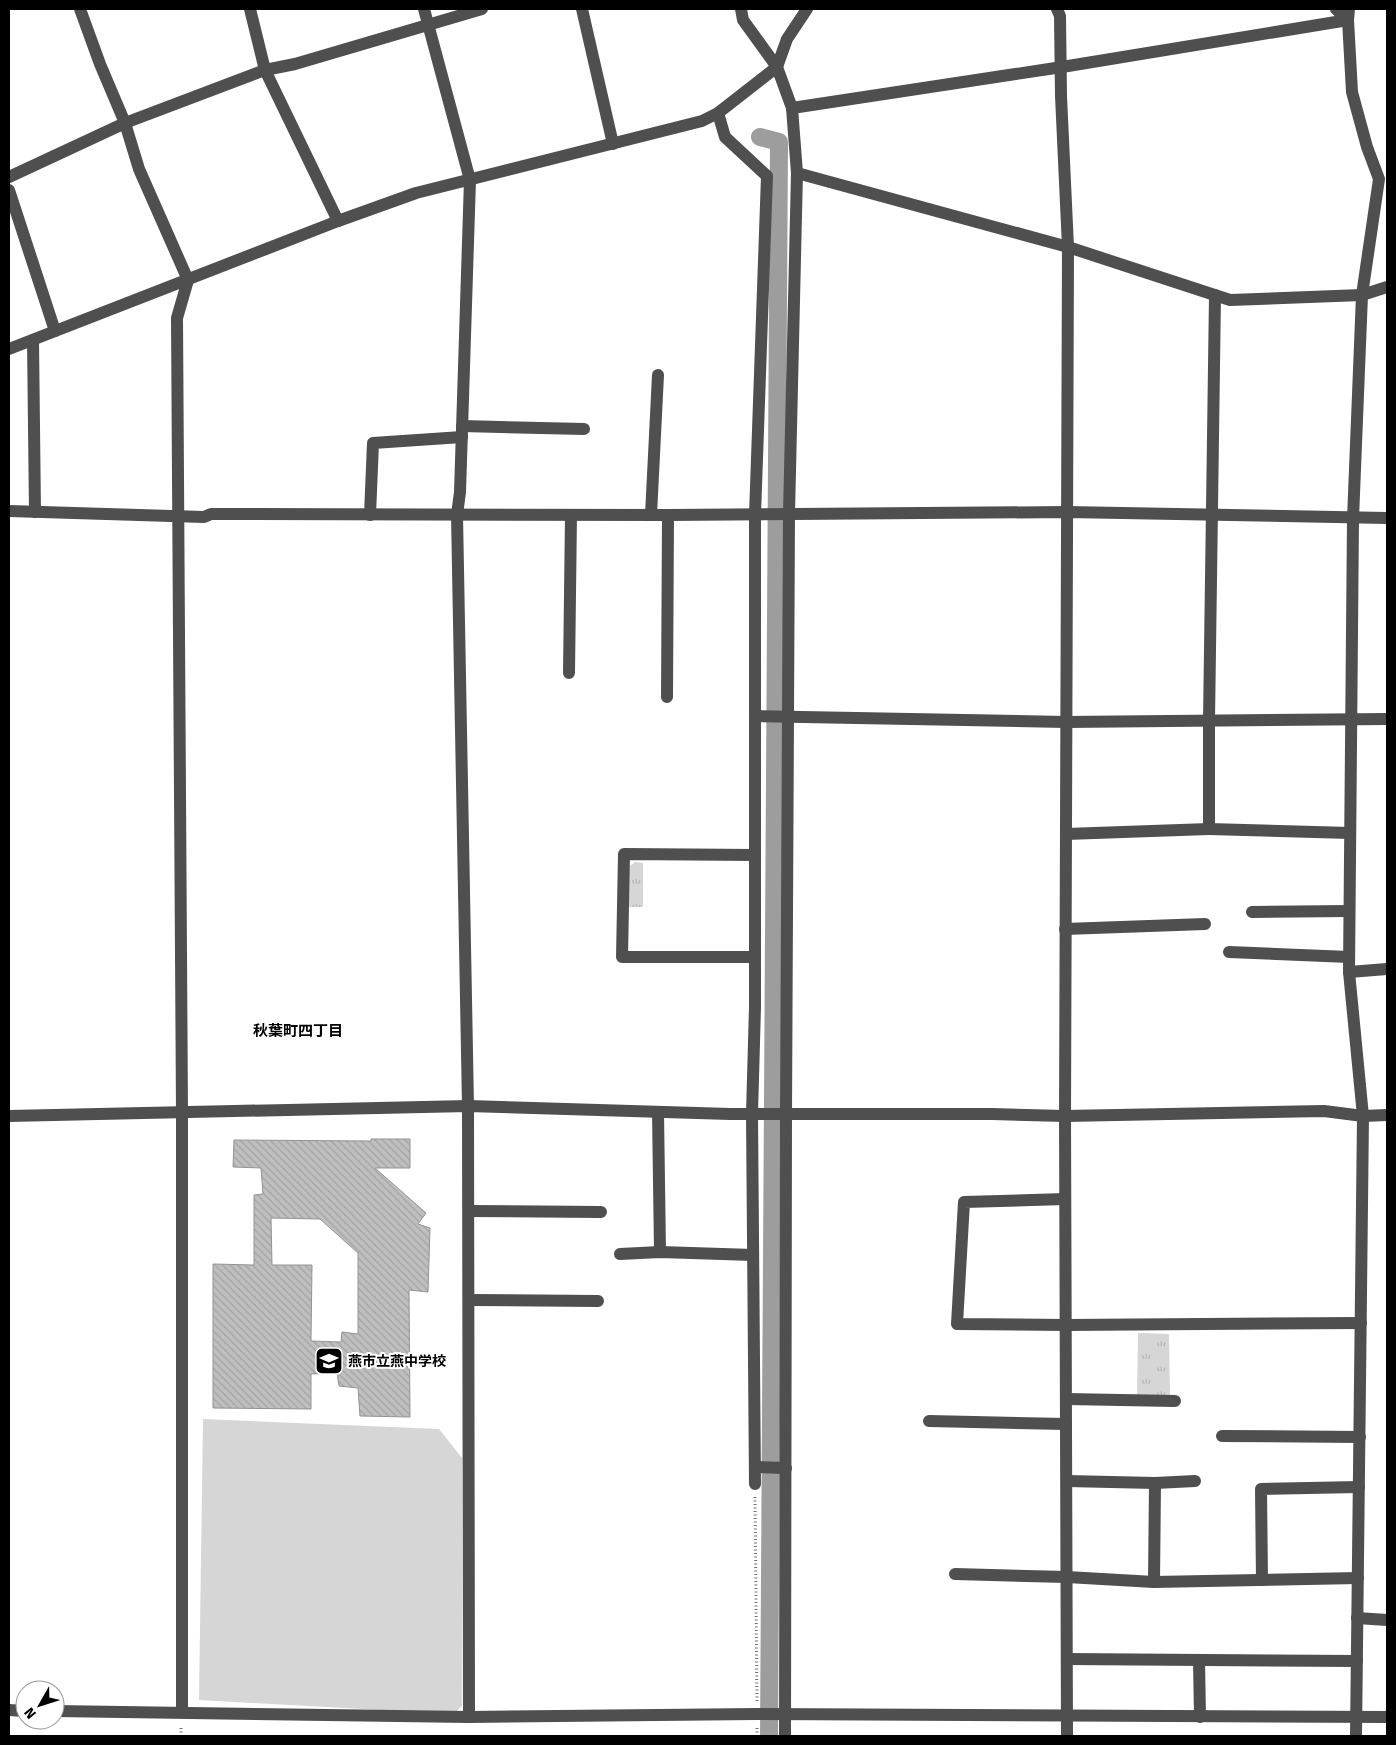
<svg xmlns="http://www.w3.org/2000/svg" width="1396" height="1745" font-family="'Fira Sans','Noto Sans JP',sans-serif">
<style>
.park{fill:url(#park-tufts)}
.garden{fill:#d6d6d6}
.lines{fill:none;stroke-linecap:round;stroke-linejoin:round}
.canal{stroke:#9d9d9d;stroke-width:18}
.building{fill:url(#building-back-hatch);stroke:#939393;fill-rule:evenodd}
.path{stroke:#717171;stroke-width:3;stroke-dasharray:1 2.5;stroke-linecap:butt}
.minor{stroke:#4f4f4f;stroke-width:12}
.labels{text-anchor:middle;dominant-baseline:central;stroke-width:4;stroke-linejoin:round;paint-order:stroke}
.poi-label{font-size:14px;font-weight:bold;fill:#000;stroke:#fff;text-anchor:start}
.neighbourhood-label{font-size:15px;font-weight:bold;fill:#000;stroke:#fff}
</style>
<defs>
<pattern id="park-tufts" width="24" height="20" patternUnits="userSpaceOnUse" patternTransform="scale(1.25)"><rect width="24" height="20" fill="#d6d6d6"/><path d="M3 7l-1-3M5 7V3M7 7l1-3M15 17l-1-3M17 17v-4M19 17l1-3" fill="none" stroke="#b6b6b6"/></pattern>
<pattern id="building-back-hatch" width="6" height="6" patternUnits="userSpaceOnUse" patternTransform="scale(1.25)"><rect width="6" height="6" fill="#bfbfbf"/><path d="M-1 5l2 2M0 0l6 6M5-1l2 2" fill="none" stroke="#a2a2a2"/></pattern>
</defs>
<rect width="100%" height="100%" fill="#fff"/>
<g class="park">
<path d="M635,862l8,1v44h-16l-1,-38z"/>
<path d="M1138,1333l31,1 1,63 -33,-2z"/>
</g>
<path class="garden" d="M203,1419l236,10 23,29v248l-8,8 -255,-14z"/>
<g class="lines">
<path class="canal" d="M760,137l19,5 -10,1594"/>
</g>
<path class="building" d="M371,1139h39v29h-35l51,45 -8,11 12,4 -2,64 -19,-2 1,127 -50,-1 -2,-28 -19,-2 -2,-13 -26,1v35l-98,-1v-144l41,1v-70l9,-1 -2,-26 -28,-1 1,-27 137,1zM271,1218l49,1 38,34v81l-16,-2 -1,10 -30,-1 1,-76h-40z"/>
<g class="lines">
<g class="path">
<path d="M755,1497l2,204"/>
<path d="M181,1736v-9"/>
<path d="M757,1736v-9"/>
</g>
<g class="minor">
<path d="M80,9l20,55 25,59 14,46 49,111 -11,38 5,794v600"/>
<path d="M250,9l15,61 73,151"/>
<path d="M424,9l46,171 -10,312 -3,23 11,591 1,611"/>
<path d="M582,9l31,135"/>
<path d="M741,9l2,11 34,47 15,41 5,65 271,74 162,53 132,-5 25,-8"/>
<path d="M1057,9l3,7 1,80 7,151 -3,869 2,620"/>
<path d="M1336,9l12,11"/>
<path d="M1349,9l-1,11 4,72 15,55 12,32 -17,116 -9,224 -4,453 14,144 -7,620"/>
<path d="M792,108l270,-41 286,-47"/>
<path d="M718,113l7,24 42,39 -12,339v492l-3,107 3,370"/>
<path d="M9,177l116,-54 140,-53 30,-6 187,-55"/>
<path d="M9,190l46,141"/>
<path d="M1215,295l-6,426v108l141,4"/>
<path d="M33,340l2,172"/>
<path d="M9,349l329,-128 78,-28 286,-72 16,-8 59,-46 10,-28 20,-30"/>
<path d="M462,426l122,3"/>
<path d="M9,511l195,6 7,-3 457,1 399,-3 320,6"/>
<path d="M370,515l3,-72 89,-6"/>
<path d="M651,515l7,-140"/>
<path d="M569,673l2,-158"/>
<path d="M667,697l1,-182"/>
<path d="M755,716l311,6 321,-3"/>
<path d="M1066,834l143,-5"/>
<path d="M1252,912l97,-1"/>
<path d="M1065,929l140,-5"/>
<path d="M1229,952l120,5"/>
<path d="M755,957h-133l2,-103 131,1"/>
<path d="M1349,972l38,-3"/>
<path d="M658,1112l2,140"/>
<path d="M9,1116l459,-10 262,8h262l73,2 259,-5 39,5 24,-1"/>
<path d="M1065,1199l-101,3 -7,122 109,1 295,-2"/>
<path d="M469,1211l132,1"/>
<path d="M620,1254l40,-2 93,3"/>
<path d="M469,1300l129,1"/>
<path d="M1066,1399l109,2"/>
<path d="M929,1421l137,3"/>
<path d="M1222,1436l138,1"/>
<path d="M755,1467l31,1"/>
<path d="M1067,1481l88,2 40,-2"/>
<path d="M955,1574l112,3 87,5 204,-4"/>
<path d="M1262,1580l-1,-91 98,-2"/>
<path d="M1154,1582l1,-99"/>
<path d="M1357,1618l30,2"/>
<path d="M1067,1659l290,2"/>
<path d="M1199,1660l1,57"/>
<path d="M9,1710l16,1"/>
<path d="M55,1711l414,6 288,-3 630,3"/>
<path d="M785,1736l1,-623 3,-599 8,-341"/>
</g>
</g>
<defs>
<symbol id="school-square" viewBox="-11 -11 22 22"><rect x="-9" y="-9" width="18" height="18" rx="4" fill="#000" stroke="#fff"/><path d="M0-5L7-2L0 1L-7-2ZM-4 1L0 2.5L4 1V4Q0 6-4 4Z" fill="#fff"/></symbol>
</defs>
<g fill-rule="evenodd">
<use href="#school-square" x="313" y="1345" width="32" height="32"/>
</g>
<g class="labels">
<g class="poi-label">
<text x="348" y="1361">燕市立燕中学校</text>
</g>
<g class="neighbourhood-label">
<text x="298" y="1031">秋葉町四丁目</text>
</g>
</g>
<rect width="1396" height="1745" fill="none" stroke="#000000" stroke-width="20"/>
<g transform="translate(40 1705) rotate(231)"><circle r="24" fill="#ffffff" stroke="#999999"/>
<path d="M0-4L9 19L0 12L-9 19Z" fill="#000000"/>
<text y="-8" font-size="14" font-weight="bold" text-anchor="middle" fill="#000000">N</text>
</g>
</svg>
